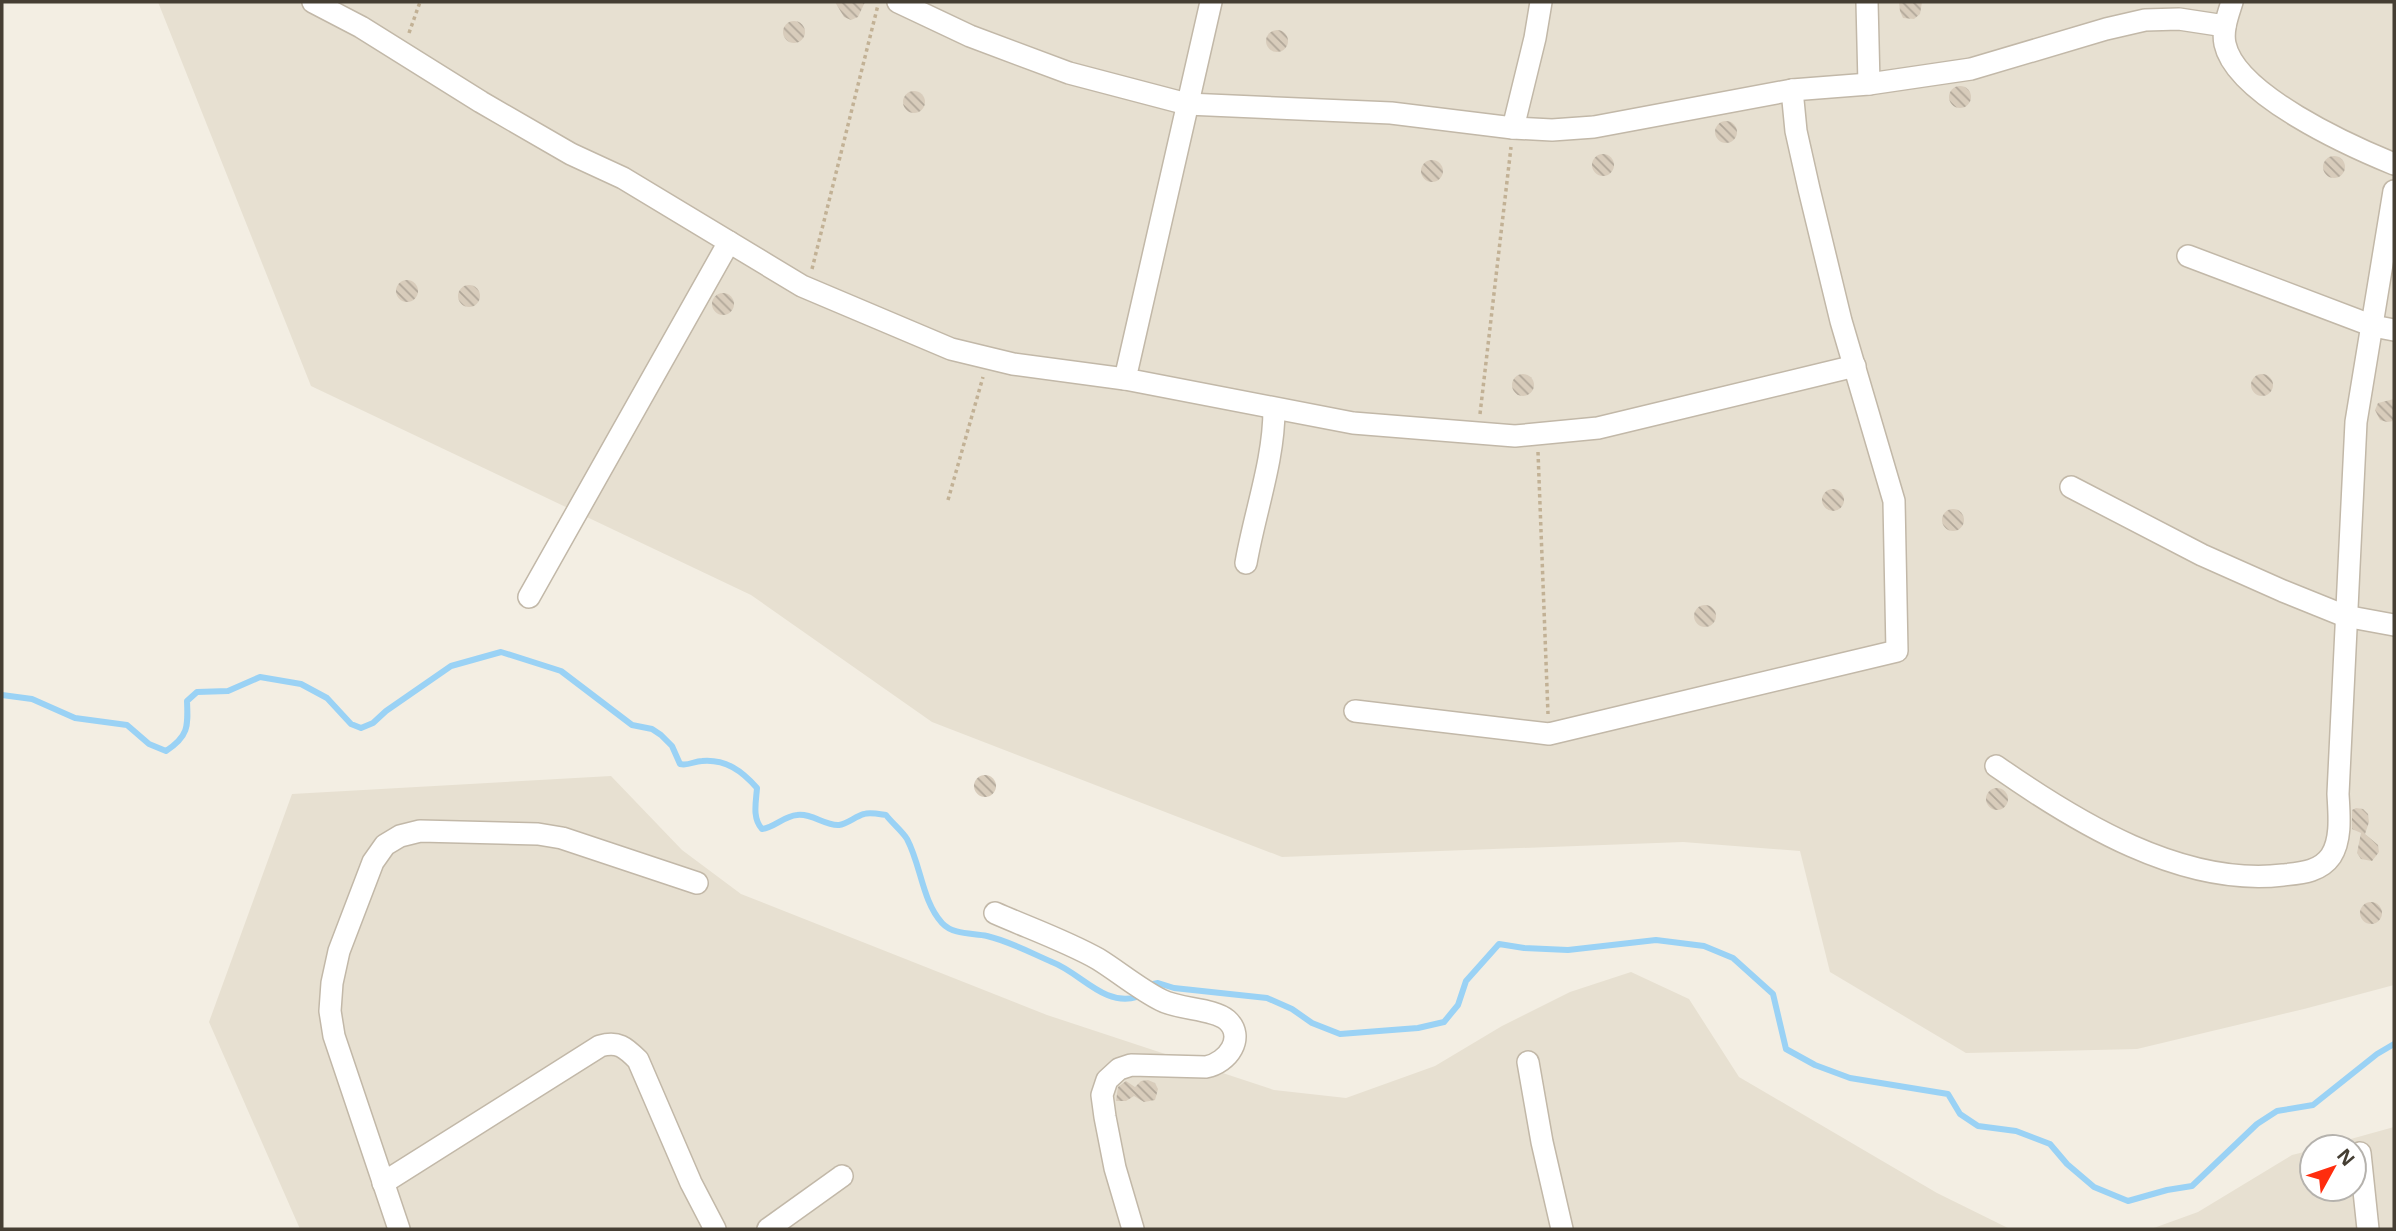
<svg xmlns="http://www.w3.org/2000/svg" width="2396" height="1231" font-family="'Open Sans',sans-serif">
<style>
.residential{fill:#e7e0d1}
.lines{fill:none;stroke-linecap:round;stroke-linejoin:round}
.stream{stroke:#9ad2f5;stroke-width:6}
.building{fill:url(#building-back-hatch)}
.minor-casing{stroke:#c2b8a8;stroke-width:24}
.path{stroke:#c2b195;stroke-width:3.5;stroke-dasharray:3.5 3.5;stroke-linecap:butt}
.minor{stroke:#fff;stroke-width:21}
</style>
<defs>
<pattern id="building-back-hatch" width="6" height="6" patternUnits="userSpaceOnUse" patternTransform="scale(1.75)"><rect width="6" height="6" fill="#d8ccbb"/><path d="M-1 5l2 2M0 0l6 6M5-1l2 2" fill="none" stroke="#b1a799"/></pattern>
</defs>
<rect width="100%" height="100%" fill="#f3eee3"/>
<g class="residential">
<path d="M158,2h2236v983l-90,24 -167,40 -171,4 -136,-81 -30,-121 -117,-9 -401,15 -350,-135 -181,-127 -440,-209z"/>
<path d="M611,776l71,74 59,44 306,121 227,75 72,8 89,-32 67,-40 68,-34 61,-20 58,27 50,78 198,116 73,36h-1710l-91,-207 83,-228z"/>
<path d="M2394,1127v102h-243l47,-17 94,-57 20,-5v39h42v-42h-32z"/>
</g>
<g class="lines">
<g class="stream">
<path d="M2,695l30,4 43,19 52,7 22,19 17,7c23,-15 22,-25 21,-50l10,-9 31,-1 32,-14 41,7 26,14 24,26 10,4 12,-5 13,-12 65,-45 50,-14 60,19 71,54 20,4 9,6 11,11 8,18c9,2 14,-3 22,-3 24,-2 40,10 55,27 -1,14 -5,30 5,41 13,-2 22,-13 35,-14 15,-2 28,11 42,10 8,-1 17,-9 25,-11 6,-2 15,0 22,1 6,8 16,16 21,24 14,26 15,62 35,84 11,12 30,10 45,13 22,5 44,17 65,26 29,11 52,45 85,35"/>
<path d="M1148,985l10,-2 16,5 93,10 25,11 20,14 28,11 78,-6 26,-6 14,-17 8,-24 33,-37 25,4 44,2 88,-10 48,6 29,12 40,36 13,55 29,16 35,13 98,16 12,20 18,12 38,5 34,13 17,20 27,23 34,14 39,-11 25,-4 65,-62 20,-13 36,-6 64,-51 17,-10"/>
</g>
</g>
<g class="building">
<path d="M835,2h30l-7,15 -7,3 -7,-3z"/>
<path d="M1899,2h23l-2,12 -6,5 -11,-1 -3,-7z"/>
<circle cx="794" cy="32" r="11"/>
<circle cx="1277" cy="41" r="11"/>
<circle cx="1960" cy="97" r="11"/>
<circle cx="914" cy="102" r="11"/>
<circle cx="1726" cy="132" r="11"/>
<circle cx="1603" cy="165" r="11"/>
<circle cx="2334" cy="167" r="11"/>
<circle cx="1432" cy="171" r="11"/>
<circle cx="407" cy="291" r="11"/>
<circle cx="469" cy="296" r="11"/>
<circle cx="723" cy="304" r="11"/>
<circle cx="1523" cy="385" r="11"/>
<circle cx="2262" cy="385" r="11"/>
<path d="M2394,399v22l-7,1 -7,-2 -5,-10 3,-7z"/>
<circle cx="1833" cy="500" r="11"/>
<circle cx="1953" cy="520" r="11"/>
<circle cx="1705" cy="616" r="11"/>
<circle cx="985" cy="786" r="11"/>
<circle cx="1997" cy="799" r="11"/>
<path d="M2356,808l7,1 5,5 1,8 -4,12 13,11 1,7 -7,9 -11,-2 -4,-6 4,-20 -9,-4v-19z"/>
<circle cx="2371" cy="913" r="11"/>
<path d="M1148,1080l7,3 3,6 -3,11 -11,2 -10,-6 -8,5h-10l2,-14 8,-6 9,6 6,-6z"/>
</g>
<g class="lines">
<defs>
<g id="minor">
<path d="M313,2l48,25 120,75 90,52 52,24 179,108 149,63 62,15 112,15"/>
<path d="M898,2l72,34 99,37 118,31 204,9 122,15 39,2 42,-3 198,-37 77,-6 102,-15 135,-40 39,-9 34,-1 46,7"/>
<path d="M1211,2l-86,377 228,44 162,13 83,-8 257,-62"/>
<path d="M1867,2l2,82"/>
<path d="M2232,2c-4,13 -10,28 -7,42 11,51 125,102 169,120"/>
<path d="M1513,128l22,-90 6,-36"/>
<path d="M2188,256l185,70 21,4"/>
<path d="M2071,487l131,68 81,36 62,25 49,9"/>
<path d="M1246,563c9,-52 28,-102 28,-154"/>
<path d="M529,597l200,-355"/>
<path d="M1355,711l194,23 348,-83 -3,-150 -53,-180 -32,-132 -13,-58 -4,-41"/>
<path d="M1996,766c80,56 186,121 287,109 18,-2 37,-3 48,-19 11,-17 8,-43 7,-62l18,-372 38,-231"/>
<path d="M995,913c34,15 71,28 103,46 21,13 41,30 63,41 19,10 52,8 66,20 19,17 1,43 -21,47l-75,-2 -12,4 -12,11 -5,15 3,22 10,51 18,61"/>
<path d="M1528,1062l14,80 20,87"/>
<path d="M2360,1153l8,76"/>
<path d="M383,1183l217,-137c18,-5 25,1 38,14l53,123 24,46"/>
<path d="M399,1229l-65,-193 -4,-25 2,-28 7,-32 34,-89 12,-17 15,-9 20,-5 118,3 24,4 135,45"/>
<path d="M768,1229l74,-53"/>
</g>
</defs>
<use href="#minor" class="minor-casing"/>
<g class="path">
<path d="M409,33l11,-31"/>
<path d="M812,269l66,-264"/>
<path d="M1480,414l31,-267"/>
<path d="M1538,452l10,262"/>
<path d="M948,500l35,-123"/>
</g>
<use href="#minor" class="minor"/>
</g>
<rect width="2396" height="1231" fill="none" stroke="#453e33" stroke-width="7"/>
<g transform="translate(2333 1168) rotate(50)"><circle r="33" fill="#ffffff" stroke="#b5b2ad" stroke-width="2"/>
<path d="M0-5L12 26L0 18L-12 26Z" fill="#ff2d0e"/>
<text y="-10" font-size="19" font-weight="bold" text-anchor="middle" fill="#453e33">N</text>
</g>
</svg>
